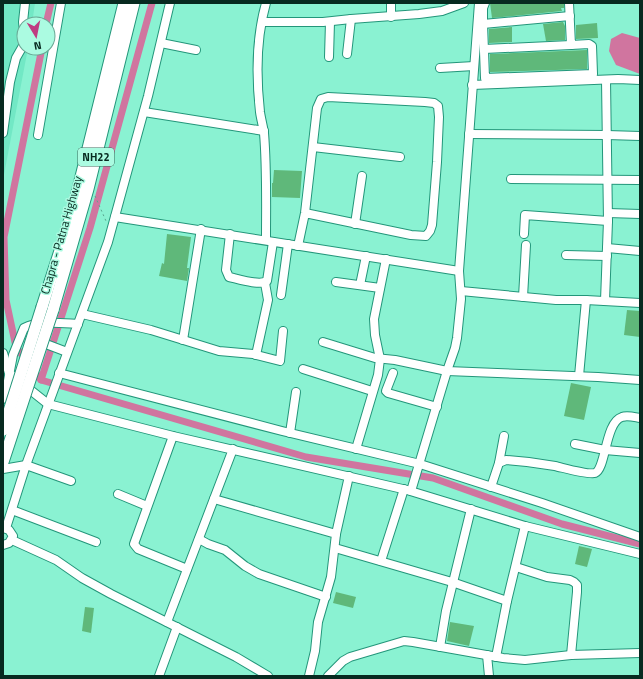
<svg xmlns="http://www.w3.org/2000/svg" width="643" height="679" font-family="'Titillium Web',sans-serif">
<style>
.built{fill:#72e8c5}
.water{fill:#d0759f}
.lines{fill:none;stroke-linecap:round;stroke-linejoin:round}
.canal{stroke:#d0759f;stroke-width:7}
.building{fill:#5fb87a}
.minor-casing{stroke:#23967a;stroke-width:10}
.highway-casing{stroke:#23967a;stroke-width:13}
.path{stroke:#58a68e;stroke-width:1;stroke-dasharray:2 3;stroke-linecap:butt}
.minor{stroke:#fff;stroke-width:8}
.highway{stroke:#fff;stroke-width:11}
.highway-bridge-casing{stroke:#23967a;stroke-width:13;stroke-linecap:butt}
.highway-bridge{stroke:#fff;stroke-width:11}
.labels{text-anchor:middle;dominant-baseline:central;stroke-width:3;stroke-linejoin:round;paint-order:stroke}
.shield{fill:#abfbe1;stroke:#38695a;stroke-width:1}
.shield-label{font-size:11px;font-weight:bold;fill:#072a20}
.street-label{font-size:12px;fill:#072a20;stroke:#abfbe1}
</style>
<rect width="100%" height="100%" fill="#8af2d2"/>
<path class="built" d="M3,3h32l-3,21h-8v24h4l-25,132z"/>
<path class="water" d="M622,33l18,5v36l-24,-9 -7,-14 2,-12z"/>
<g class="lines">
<g class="canal">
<path d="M46,24l5,-21"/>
<path d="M42,48l-38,189 2,63 10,47 25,33 265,77 127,21 129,46 78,20"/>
<path d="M41,380l49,-152 62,-225"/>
</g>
</g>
<g class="building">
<path d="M490,3h74v5h-3l1,3 -70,7z"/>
<path d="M563,22l2,4v14l-19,1 -3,-17z"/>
<path d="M597,23l1,15 -22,1v-14z"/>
<path d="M512,27v15l-23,1v-14z"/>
<path d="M587,50v19l-97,3v-18z"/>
<path d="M274,170l28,1 -2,27 -28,-1v-14h1z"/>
<path d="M167,234l24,3 -4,31h2l-2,13 -28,-5 3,-13 2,1z"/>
<path d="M627,310l13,1v26l-16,-2z"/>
<path d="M571,383l20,4 -7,33 -20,-4z"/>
<path d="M579,546l13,3 -5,18 -12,-3z"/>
<path d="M336,592l20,5 -3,11 -20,-5z"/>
<path d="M85,607l9,1 -3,25 -9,-2z"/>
<path d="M450,622l24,4 -5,20 -22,-5z"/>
</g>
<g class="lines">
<defs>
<g id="minor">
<path d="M485,3l-2,5v16l2,54 108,-4 -1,-28 -3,-2 -18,1 -2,-42"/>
<path d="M391,17v-14"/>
<path d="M262,22h61l28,-3 68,-5 23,-3 22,-8"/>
<path d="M483,24l87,-8"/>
<path d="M24,31l-1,-9 2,-19"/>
<path d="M161,43l35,7"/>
<path d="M484,49l87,-4"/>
<path d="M347,54l4,-35"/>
<path d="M329,57l1,-35"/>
<path d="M440,68l34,-2"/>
<path d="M606,80l2,141"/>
<path d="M472,85l146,-6 22,1"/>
<path d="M144,112l120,19"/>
<path d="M3,133l7,-51 6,-24 8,-14"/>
<path d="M469,134l138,1 33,1"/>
<path d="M38,135l23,-132"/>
<path d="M313,147l87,10"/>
<path d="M511,179l129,1"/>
<path d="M608,213l32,1"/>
<path d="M115,217l344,54"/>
<path d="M355,224l7,-48"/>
<path d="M230,234l-4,36 3,7c9,2 30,9 38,4l6,-39"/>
<path d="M524,234l1,-19 83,6 -3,80"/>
<path d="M266,240c0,-35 1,-71 -2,-107 -1,-7 -3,-14 -4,-21 -4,-36 -4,-74 6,-109"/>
<path d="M298,246l7,-33 12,-105 4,-9 7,-2 97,5 9,1 4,3 1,11 -2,45 -5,63 -2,6 -4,5 -15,-1 -106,-22"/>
<path d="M607,248l33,3"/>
<path d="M566,255l41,1"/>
<path d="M336,282l44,6"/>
<path d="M360,285l6,-29"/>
<path d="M461,291l95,9h30l54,3"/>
<path d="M281,295l7,-51"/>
<path d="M523,297l3,-52"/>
<path d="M82,314l69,16 68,21 34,3 27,7 3,-30"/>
<path d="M183,340l18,-111"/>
<path d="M38,341l29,11"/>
<path d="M323,342l52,16 20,2 52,11 151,6 42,3"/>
<path d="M3,353l6,20 39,31 125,32 234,54 118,36 115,28"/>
<path d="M256,355l12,-55 -3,-17"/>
<path d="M303,369l69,22"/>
<path d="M59,373l223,58 138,33 122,39 98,34"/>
<path d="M393,373l-7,18 2,2 49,14"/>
<path d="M579,376l7,-76"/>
<path d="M3,399l4,-13 6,-31 11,-27c15,-8 37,-5 54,-4"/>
<path d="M290,433l6,-41"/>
<path d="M173,436l-39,108 4,5 49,20"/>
<path d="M575,444l30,6 35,3"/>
<path d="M356,449l22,-74 2,-16 -5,-24 -1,-16 12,-60"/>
<path d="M499,463l5,-27"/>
<path d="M3,469l23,-4 45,16"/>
<path d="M491,487l8,-24 7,-3c17,1 33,3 49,6 9,2 33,9 40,7 11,-4 10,-51 27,-56 5,-2 12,0 18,1"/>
<path d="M411,491l36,-120 8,-23 2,-10 4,-39 -2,-28 20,-268"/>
<path d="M118,494l29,12"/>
<path d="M214,499l122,35 -5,43 -13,45 -3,29 -6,25"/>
<path d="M12,510l84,32"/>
<path d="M3,528l6,2 4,6 -4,7 -6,2"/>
<path d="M6,528l20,-63 82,-223 40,-146 22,-93"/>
<path d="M336,534l13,-58"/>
<path d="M199,539l9,5 17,6 20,16 14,8 67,23"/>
<path d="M12,540l44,20 26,18 29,16 125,63 32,19"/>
<path d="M335,548l117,34 55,19"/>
<path d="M381,561l23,-72"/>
<path d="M516,567l31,10 23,3 4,2 3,3v7l-6,63"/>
<path d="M167,622l66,-173"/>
<path d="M440,647l6,-36 25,-102"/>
<path d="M487,655l2,21"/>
<path d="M496,657l11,-56 18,-75"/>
<path d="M159,676l18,-49"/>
<path d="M328,676l15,-15 7,-4 54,-16 9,1 90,16 22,2 46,-5 69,-2"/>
</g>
<g id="highway">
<path d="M42,307l30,-94 52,-210"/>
<path d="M53,310l35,-121 46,-186"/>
</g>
</defs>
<use href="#minor" class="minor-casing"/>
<use href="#highway" class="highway-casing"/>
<path class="path" d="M95,196l11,25"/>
<use href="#minor" class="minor"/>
<use href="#highway" class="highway"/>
<defs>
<g id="highway-bridge">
<path d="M3,430l39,-123"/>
<path d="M3,462l50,-152"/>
</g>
</defs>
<use href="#highway-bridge" class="highway-bridge-casing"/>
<use href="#highway-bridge" class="highway-bridge"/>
</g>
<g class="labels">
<rect class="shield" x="78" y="148" width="36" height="18" rx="3"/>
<g class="shield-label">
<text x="96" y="157">NH22</text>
</g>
<g class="street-label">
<text transform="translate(61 235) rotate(-74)">Chapra - Patna Highway</text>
</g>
</g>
<rect width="643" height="679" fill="none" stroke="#072a20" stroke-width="8"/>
<g transform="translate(36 36) rotate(170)"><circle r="19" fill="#abfbe1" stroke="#69a794"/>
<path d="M0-3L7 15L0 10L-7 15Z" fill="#bf3c81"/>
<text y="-6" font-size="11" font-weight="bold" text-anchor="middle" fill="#072a20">N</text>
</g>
</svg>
